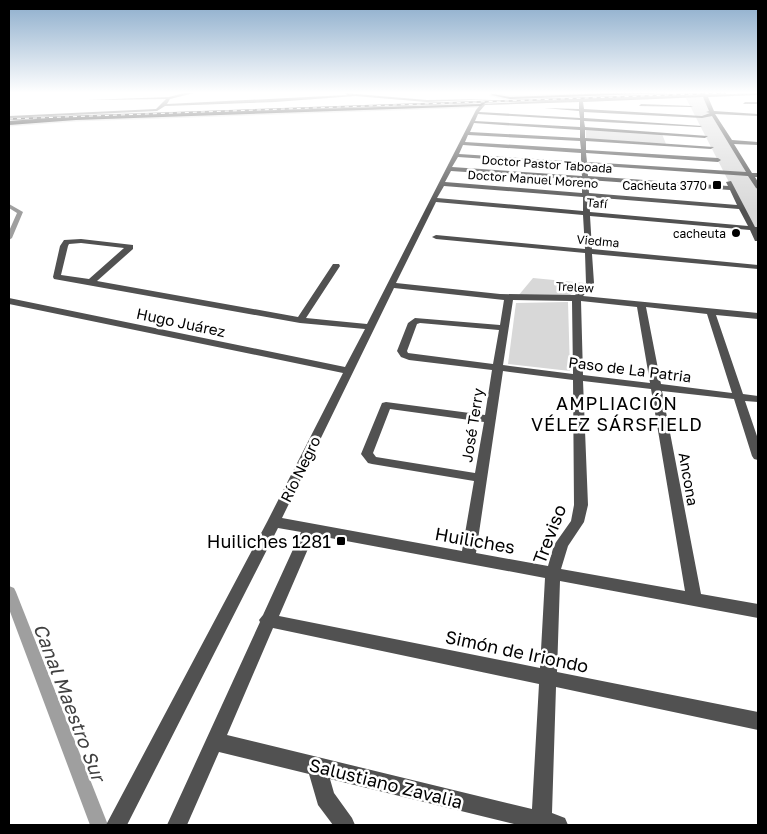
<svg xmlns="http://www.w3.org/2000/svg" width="767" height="834" font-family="'Golos Text',sans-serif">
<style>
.green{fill:#d8d8d8}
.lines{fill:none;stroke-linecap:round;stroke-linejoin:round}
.canal{fill:#9f9f9f;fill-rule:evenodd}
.major-casing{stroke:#dbdbdb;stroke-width:3}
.minor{fill:#515151;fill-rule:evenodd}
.major{fill:#000;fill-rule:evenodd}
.rail-casing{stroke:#000;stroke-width:2}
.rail{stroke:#fff;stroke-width:1;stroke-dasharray:4;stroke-linecap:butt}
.poi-dot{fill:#000;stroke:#fff;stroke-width:2}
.labels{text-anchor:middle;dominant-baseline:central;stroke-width:5;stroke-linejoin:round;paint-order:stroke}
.far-street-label{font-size:12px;fill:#000;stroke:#fff}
.far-poi-label{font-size:12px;fill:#000;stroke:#fff;text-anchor:end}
.street-label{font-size:15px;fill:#000;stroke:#fff}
.quarter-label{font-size:18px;letter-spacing:1px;fill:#000;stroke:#fff}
.near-street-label{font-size:18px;fill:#000;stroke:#fff}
.near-poi-label{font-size:18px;fill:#000;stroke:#fff;text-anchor:end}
.near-water-label{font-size:19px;font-style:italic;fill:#404040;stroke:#fff}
</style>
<rect width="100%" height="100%" fill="#fff"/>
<g class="green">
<path d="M699,96l8,4 51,87v52l-72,-141z"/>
<path d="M586,129l76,5 4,10 -80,-5z"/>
<path d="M533,278l52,5 -15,12 -52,1z"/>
<path d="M568,302l2,69 -62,-7 8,-61z"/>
</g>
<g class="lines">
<g class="canal">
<path d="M9,204l14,8 -11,26 -3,2v-9l8,-18 -8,-5z"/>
<path d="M9,586l5,2 2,4 92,233h-18l-81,-216z"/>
</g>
<defs>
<g id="major">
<path d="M611,93h58l-159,6 -19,-4 2,-1 17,3z"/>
<path d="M485,101l2,1 -6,4 -405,14 -67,5v-4l67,-5 404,-12z"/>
</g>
</defs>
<use href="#major" class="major-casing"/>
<g class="minor">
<path d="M184,93h10l-24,6 -3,5 180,-9 -2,-2 82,7 65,-1 -65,3 -72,-6 -80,6 -110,4 -8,5 -148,7v-2l147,-7 10,-10 -79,1 82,-3z"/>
<path d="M758,93v2l-50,2 6,14 44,3v2l-43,-2 17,26 26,2v3l-24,-1 18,29h6v4h-3l3,5v7l-2,-1 -8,-12 -161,-11 1,11 140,10 -2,-4 5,-1 24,46h3v14h-3l-5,-11 -160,-14 2,33 166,16v4l-166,-15 2,29 -11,13 175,17v6l-42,-4 27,79 15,2v6l-13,-1 13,38v21l-4,-1 -2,-3 -18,-57 -72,-8 39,203 57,10v14l-198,-37 -3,91 201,40v18l-202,-43 -4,126 13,5 3,7h-50l-188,-46 4,14 18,25 3,7h-22l-15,-20 -9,-31 -90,-22 -32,73h-20l93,-203 -1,-2 4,-5 38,-83 -23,-4 -151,297h-21l161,-303 76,-149 -334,-69v-6l336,69 20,-38 -65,-6 -246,-44 -1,-2 7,-31 4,-6 17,-1 52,6v4l-36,32 201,36 35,-53h6l1,2 -34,52 61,6 109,-214 5,-6 100,-5zM703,97l6,14 -3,1 4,1 -8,3 -118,-7 -1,-7zM579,102v7l-35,-1 35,3 1,7 -101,-6 6,-7zM584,112l118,6 10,-2 34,56 -159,-10 -1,-9 132,9 3,-2 -3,-2 -132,-8v-9l125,8 3,-2 -129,-9v-8l120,8 3,-2 -123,-9 -1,-6 116,6 2,-1 -118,-8zM478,114l102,6v7l-105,-6zM474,123l106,7v8l-110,-6zM468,135l112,6 1,8 -116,-7zM463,145l118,8v9l-122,-8zM458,157l123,8 1,11 -130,-9zM451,171l131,9v13l-137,-11zM588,180l142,10 7,15 -148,-12zM444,186l139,11v14l-146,-13zM589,197l150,12 9,17 -158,-14zM436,202l147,13 2,34 -149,-14 -4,2 4,2 149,14 1,30 -11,12 -75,-1 -104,-11zM81,243l43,5 -35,31 -28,-4 7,-29 1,-2zM394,288l110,12 -4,25 -85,-7 -7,5 -11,28 4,6 8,3 83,10 -7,45 -99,-13 -4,1 -21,51 7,9 4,1 102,17 -12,70 -180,-33zM513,300l59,1 1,73 -70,-9zM581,301l56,6 13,76 -67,-8zM646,307l61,7 25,79 -71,-9zM420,323l79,7 -6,34 -85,-11 -1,-2 10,-27zM503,371l70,9 1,125 -3,16 -17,24 -6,21 -72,-13zM583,381l68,8 34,202 -124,-22 7,-23 16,-24 4,-17zM390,409l94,13 -9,51 -99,-16 -3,-4zM314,535l231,43 -5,90 -261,-52zM273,628l266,56 -7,125 -305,-74z"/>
<path d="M745,102h13v2h-15z"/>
<path d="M641,104l50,2 2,1 -54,-1z"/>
</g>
<use href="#major" class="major"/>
<defs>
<path id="rail" d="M9,119l716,-26"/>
</defs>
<use href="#rail" class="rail-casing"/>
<use href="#rail" class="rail"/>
</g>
<linearGradient id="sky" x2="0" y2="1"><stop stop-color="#8baccb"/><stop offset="0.44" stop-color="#fff"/><stop offset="1" stop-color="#fff" stop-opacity="0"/></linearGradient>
<rect width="767" height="210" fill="url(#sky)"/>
<g class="poi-dot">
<rect x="712" y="180" width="10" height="10" rx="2.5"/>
<circle cx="736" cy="233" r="5"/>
<rect x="336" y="536" width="10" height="10" rx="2.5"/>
</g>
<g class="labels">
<g class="far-street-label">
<text transform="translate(547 164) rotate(4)">Doctor Pastor Taboada</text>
<text transform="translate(533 179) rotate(4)">Doctor Manuel Moreno</text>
<text transform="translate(597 203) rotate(5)">Tafí</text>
<text transform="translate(598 241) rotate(5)">Viedma</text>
<text transform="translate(575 287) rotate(3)">Trelew</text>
</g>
<g class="far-poi-label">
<text x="707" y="185">Cacheuta 3770</text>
<text x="726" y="233">cacheuta</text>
</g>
<g class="street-label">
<text transform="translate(181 322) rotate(12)">Hugo Juárez</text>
<text transform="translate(630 369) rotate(7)">Paso de La Patria</text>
<text transform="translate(472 425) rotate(-81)">José Terry</text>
<text transform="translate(300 469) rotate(-64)">Río Negro</text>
<text transform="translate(689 479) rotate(80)">Ancona</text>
</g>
<g class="quarter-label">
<text x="617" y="403">AMPLIACIÓN<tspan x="617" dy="21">VÉLEZ SÁRSFIELD</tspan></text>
</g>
<g class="near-street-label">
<text transform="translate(549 534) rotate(-69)">Treviso</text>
<text transform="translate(475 540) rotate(10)">Huiliches</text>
<text transform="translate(517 651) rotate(12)">Simón de Iriondo</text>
<text transform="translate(386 783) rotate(14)">Salustiano Zavalia</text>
</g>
<g class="near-poi-label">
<text x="331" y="541">Huiliches 1281</text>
</g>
<g class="near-water-label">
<text transform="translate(70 702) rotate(69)">Canal Maestro Sur</text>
</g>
</g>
<rect width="767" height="834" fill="none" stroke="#000000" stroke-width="20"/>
</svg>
